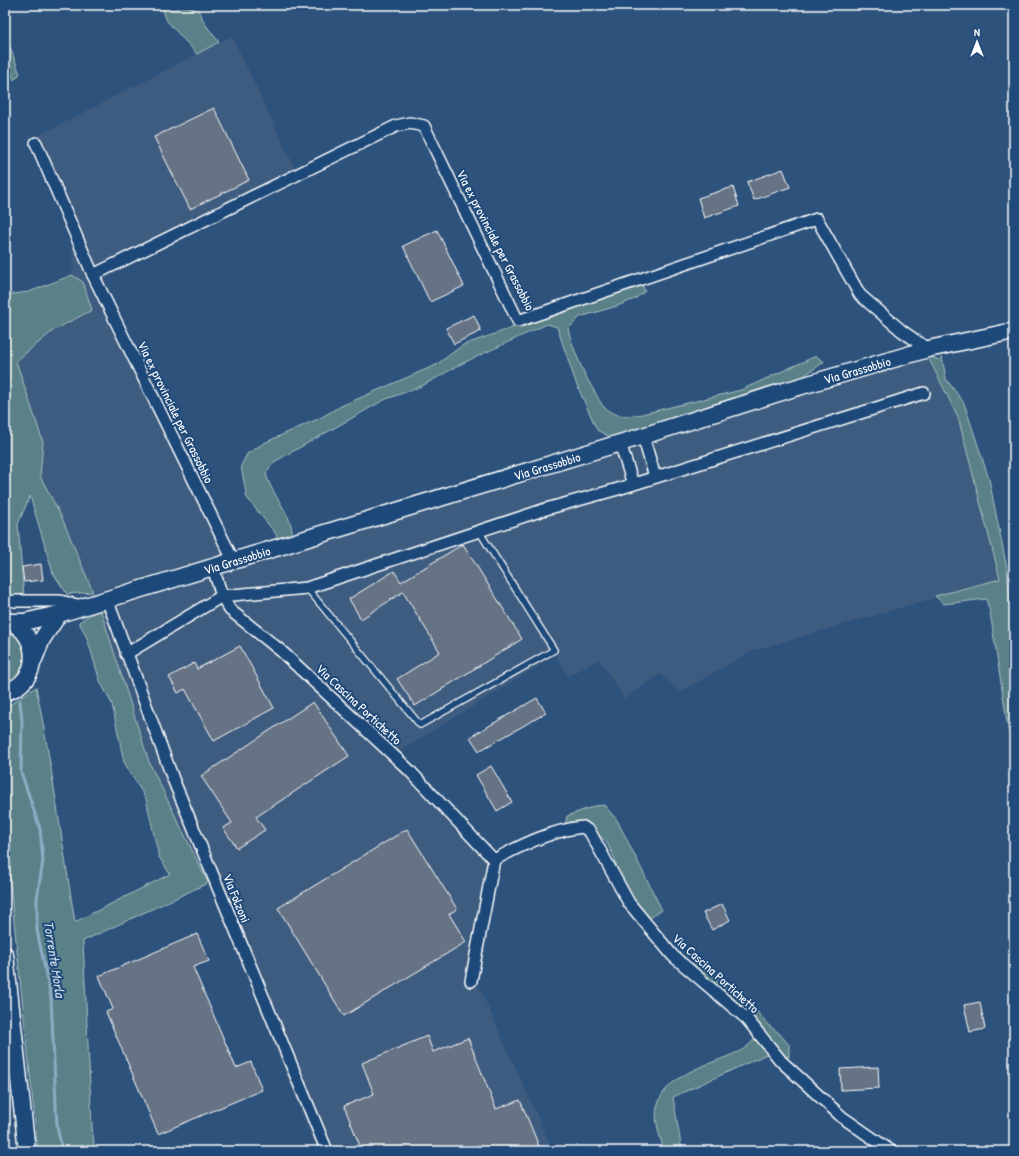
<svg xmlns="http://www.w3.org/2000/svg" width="1019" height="1156" font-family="'Patrick Hand',sans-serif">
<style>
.built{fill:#3e5c7f}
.green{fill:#5a8187;stroke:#acc0c3}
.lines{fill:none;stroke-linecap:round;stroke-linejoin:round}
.stream{stroke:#8facc6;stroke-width:3}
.building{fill:#667385;stroke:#fff}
.lane-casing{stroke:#fff;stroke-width:8}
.street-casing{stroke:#fff;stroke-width:14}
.secondary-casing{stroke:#fff;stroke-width:19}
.lane{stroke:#1f4a7a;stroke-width:5.5}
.street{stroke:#1f4a7a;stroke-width:11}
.secondary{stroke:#1f4a7a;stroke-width:16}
.labels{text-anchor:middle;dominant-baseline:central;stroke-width:4;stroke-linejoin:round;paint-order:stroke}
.street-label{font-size:13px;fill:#fff;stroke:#1f4a7a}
.water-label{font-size:14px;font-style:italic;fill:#d0dce7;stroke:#1f4a7a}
</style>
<rect width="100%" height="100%" fill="#2d527c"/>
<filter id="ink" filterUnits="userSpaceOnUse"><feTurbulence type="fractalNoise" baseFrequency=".025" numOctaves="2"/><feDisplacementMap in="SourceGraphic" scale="8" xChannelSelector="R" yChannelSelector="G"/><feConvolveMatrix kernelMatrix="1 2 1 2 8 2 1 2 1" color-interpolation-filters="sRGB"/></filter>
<g filter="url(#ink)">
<g class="built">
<path d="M232,36l68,143 -150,73 -46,28 70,150 62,122 -143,40 -31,-74 -22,-42 3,-34 -28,-81 39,-31 37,-20 -8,-28 -11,-7 1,-35 -41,-101z"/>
<path d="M927,355l31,62 42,162 -248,72 -72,41 -20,-18 -36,25 -25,-40 -31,17 -12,-21 -156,96 101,108 -24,123 76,169h-236l-109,-268 -59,-121 -49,-154z"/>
</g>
<g class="green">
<path d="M161,5h21l17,6 6,13 14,18 -22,12 -30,-33z"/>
<path d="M5,34l15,40 -6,6 -9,-23z"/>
<path d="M72,275l11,7 9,28 -38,20 -38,31 27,81 -3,34 22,42 31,74 -26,2 -14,-21 -23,-77 -12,28 6,73 -19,2v-304l24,-3z"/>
<path d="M641,283l4,8 -10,8 -18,7 -37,11 -12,12c6,23 15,44 28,65 2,4 5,10 8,13 10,11 26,9 38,7l99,-24 75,-34 8,6 -22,15 -136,45 -56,15 -13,-7 -21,-47 -19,-56 -10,-3 -84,39 -41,23 -38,14 -110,62 -8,11c4,21 28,42 26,63l-14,5 -2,-7 -29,-36 -6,-32 6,-12 17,-11 56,-25 21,-12 95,-41 27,-20z"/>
<path d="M927,355l12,5 3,-3 4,22 18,24 25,76 18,90 7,72v126l-24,-155 -4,-13 -42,5 -9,-8 65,-17 -42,-162z"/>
<path d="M100,608l49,154 59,121 -125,58 9,186 3,24h-57l-33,-315v-128l31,-21c16,78 26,156 39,235l95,-48 -11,-17 -13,-58 -22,-37 -12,-58 -12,-23 -13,-43 -8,-16z"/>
<path d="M5,630c27,11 26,43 0,55z"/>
<path d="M604,805l13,15 45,90 -12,8 -20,-20 -11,-23 -5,-18 -7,-14 -18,-18 -24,1 2,-10 28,-10z"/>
<path d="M698,960l21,18 27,20 22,27 11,8 10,12v12l-22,-3 -94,43 9,54h-18c-2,-9 -6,-18 -7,-27 -7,-36 30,-53 59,-63 11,-5 24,-8 33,-16 5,-4 9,-12 12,-17 -21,-24 -47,-41 -69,-64z"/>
</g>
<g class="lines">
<g class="stream">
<path d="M5,570l3,25"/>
<path d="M20,701l2,20 -1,51 19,57 3,32 -6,37v32l14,68 6,128 5,25"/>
</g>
</g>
<g class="building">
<path d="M214,108l35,72 -59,29 -36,-72z"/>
<path d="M783,169l7,18 -36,13 -7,-18z"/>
<path d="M733,187l6,19 -35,12 -6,-20z"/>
<path d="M437,230l27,56 -34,16 -27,-56z"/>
<path d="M474,315l7,16 -27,13 -8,-16z"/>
<path d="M463,544l59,95 -107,67 -18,-27 43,-27 -37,-60 -42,27 -12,-20 45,-28 7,11z"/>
<path d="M41,564l2,16 -19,2 -2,-15z"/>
<path d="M240,646l34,62 -60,33 -29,-52 -7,4 -9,-16 25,-14 3,6z"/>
<path d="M537,698l9,15 -67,38 -9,-14z"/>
<path d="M313,702l36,54 -93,61 9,13 -28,18 -14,-20 9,-5 -31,-47z"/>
<path d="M491,766l21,36 -15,9 -21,-36z"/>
<path d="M407,829l50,80 -8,5 17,28 -122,74 -66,-108z"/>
<path d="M722,904l8,16 -18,10 -9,-17z"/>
<path d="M197,934l12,27 -16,6 43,101 15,-6 11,28 -104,44 -52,-122 7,-3 -14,-33z"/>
<path d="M980,1002l5,27 -15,3 -6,-27z"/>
<path d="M427,1036l6,16 35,-14 28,71 24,-9 21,51h-179l-18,-45 30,-12 -12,-31z"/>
<path d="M878,1067l1,21 -38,2 -1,-21z"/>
</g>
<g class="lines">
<defs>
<path id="lane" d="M307,588l113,137 134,-75 -75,-119"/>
<g id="street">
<path d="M36,143l57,132 141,287"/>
<path d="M93,275l303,-149 14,-3 14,3 94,195 299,-102 43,76 42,36 26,18"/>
<path d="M643,436l12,41"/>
<path d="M620,443l13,41"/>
<path d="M213,568l9,28 8,14 50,40 128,119 86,91c27,-15 58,-30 89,-33l7,5 39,71 44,53 74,63 34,42 61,56 49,34"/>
<path d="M107,599l66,180 154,372"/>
<path d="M14,601h46l22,5"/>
<path d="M126,654l96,-58 85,-8 239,-79 72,-20 306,-96"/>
<path d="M471,981l23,-121"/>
</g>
<g id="secondary">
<path d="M10,622h14l35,-8 584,-178 145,-46 140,-41 86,-18"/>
<path d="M34,659l8,-20 17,-25"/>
<path d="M5,692c36,-9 37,-58 3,-71"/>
<path d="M5,955l22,196"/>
</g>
</defs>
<use href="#lane" class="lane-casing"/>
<use href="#street" class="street-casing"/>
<use href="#secondary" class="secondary-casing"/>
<use href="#lane" class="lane"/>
<use href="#street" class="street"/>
<use href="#secondary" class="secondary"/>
</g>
</g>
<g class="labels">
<g class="street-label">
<text transform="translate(496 240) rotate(63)">Via ex provinciale per Grassobbio</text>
<text transform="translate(857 370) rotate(-16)">Via Grassobbio</text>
<text transform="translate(176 412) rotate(64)">Via ex provinciale per Grassobbio</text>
<text transform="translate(547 466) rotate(-17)">Via Grassobbio</text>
<text transform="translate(237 560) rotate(-17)">Via Grassobbio</text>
<text transform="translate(359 704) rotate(43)">Via Cascina Portichetto</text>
<text transform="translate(237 898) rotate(68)">Via Folzoni</text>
<text transform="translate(716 973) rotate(42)">Via Cascina Portichetto</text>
</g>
<g class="water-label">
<text transform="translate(55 959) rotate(81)">Torrente Morla</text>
</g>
</g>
<rect width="1019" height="1156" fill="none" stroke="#1f4a7a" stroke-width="20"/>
<rect x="10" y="10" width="999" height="1136" fill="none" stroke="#fff" stroke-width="1.5" filter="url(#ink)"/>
<g transform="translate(977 42)" stroke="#1f4a7a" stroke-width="3" paint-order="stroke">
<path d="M0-3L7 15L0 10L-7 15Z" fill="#ffffff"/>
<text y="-6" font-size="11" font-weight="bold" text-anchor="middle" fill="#ffffff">N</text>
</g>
</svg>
